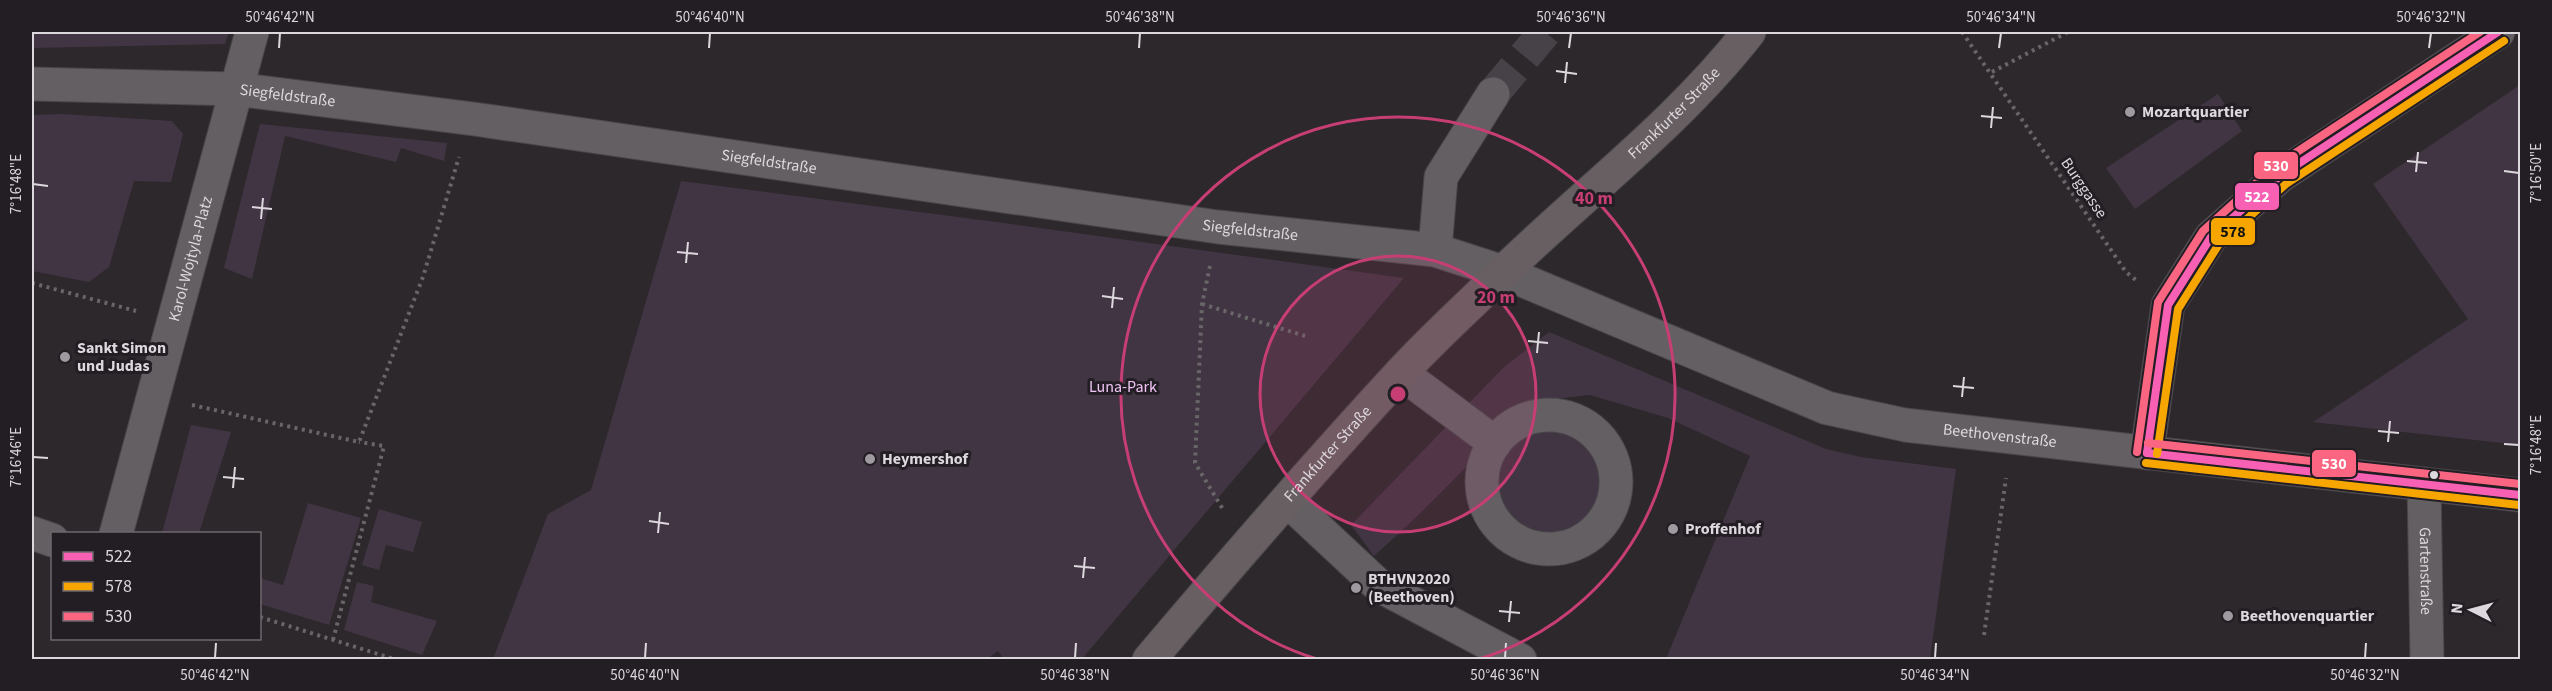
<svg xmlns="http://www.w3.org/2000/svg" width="2552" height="691" font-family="'Source Sans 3',sans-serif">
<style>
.green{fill:#423543}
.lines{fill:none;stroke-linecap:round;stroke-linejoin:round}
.minor-tunnel{stroke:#474247;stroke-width:33;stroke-dasharray:33 16;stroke-linecap:butt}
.minor-casing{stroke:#484549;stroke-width:35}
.major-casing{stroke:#484549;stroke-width:35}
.path{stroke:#686668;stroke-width:4;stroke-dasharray:3 4.5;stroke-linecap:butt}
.minor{stroke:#635f63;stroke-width:33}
.major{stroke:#685f62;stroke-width:33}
.bus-1-casing{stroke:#231d24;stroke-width:12}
.bus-2-casing{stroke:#231d24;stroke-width:12}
.bus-3-casing{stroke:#231d24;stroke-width:12}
.bus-1{stroke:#f860b3;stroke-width:8}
.bus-2{stroke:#f7a600;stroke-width:8}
.bus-3{stroke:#fa6682;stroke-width:8}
.ticks{fill:none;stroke:#ddd8dd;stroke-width:2}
.ring{fill:none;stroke:#c73e75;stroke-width:3}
.poi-dot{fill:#9f9a9f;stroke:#231d24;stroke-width:2}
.bus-dot{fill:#ddd8dd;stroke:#231d24;stroke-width:2}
.labels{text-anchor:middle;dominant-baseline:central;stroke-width:6;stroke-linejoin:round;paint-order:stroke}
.street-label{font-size:16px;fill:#ddd8dd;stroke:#231d24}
.poi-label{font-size:16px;font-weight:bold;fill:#ddd8dd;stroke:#231d24;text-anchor:start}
.park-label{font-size:16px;fill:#f0c5f6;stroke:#231d24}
.centre{fill:#c73e75;stroke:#231d24;stroke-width:3}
.ring-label{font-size:18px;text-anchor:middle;font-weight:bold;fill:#c73e75;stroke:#231d24;stroke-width:6;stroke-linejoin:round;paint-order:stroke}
.line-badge{stroke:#231d24;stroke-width:2}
.badge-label{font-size:16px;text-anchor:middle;font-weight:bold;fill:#fff}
.pale-badge-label{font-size:16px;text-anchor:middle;font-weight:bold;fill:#111}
.neatline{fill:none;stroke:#ddd8dd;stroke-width:2}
.ticks-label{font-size:15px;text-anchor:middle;fill:#ddd8dd}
</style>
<rect width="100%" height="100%" fill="#2c282c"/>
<g class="green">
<path d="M32,32h197l-4,12 -193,4z"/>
<path d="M2520,85v360l-207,-23 155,-103 -95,-135z"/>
<path d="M2218,94l24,37 -107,78 -29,-41z"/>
<path d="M63,114l109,7 11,13 -12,48 -37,-1 -25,86 -20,15 -57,-11v-156z"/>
<path d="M260,124l187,19 -3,18 -43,-13 -5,14 -111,-26 -33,143 -28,-11z"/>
<path d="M681,181l323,42 400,55 -322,381h-78l-6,-8 -12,9 -493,-1 55,-145 43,-24z"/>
<path d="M1549,332l277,117 35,8 95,12 -26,190h-264l84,-203 -82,-38 -78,-23 -64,7c-48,54 -98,106 -152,154l-23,-31 152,-157z"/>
<path d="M191,425l40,7 -32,101h-37z"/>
<circle cx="1549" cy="481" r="51"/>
<path d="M308,503l53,15 -32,107 -69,-21v-26l23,7z"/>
<path d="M379,509l43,13 -9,30 -27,-7 -7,25 -17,-5z"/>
<path d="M357,582l17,4 -3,16 66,19 -15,34 -78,-25z"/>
</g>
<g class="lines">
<path class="minor-tunnel" d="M1493,94l52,-62"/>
<defs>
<g id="minor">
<path id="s1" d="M32,84l203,5 239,30 744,108 217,23 68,22 324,136 78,17 615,70"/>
<path d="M1435,250l6,-73 52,-83"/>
<path d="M1401,373l94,70"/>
<circle cx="1549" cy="482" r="67"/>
<path d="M2147,453l21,-148 43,-68 69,-61 218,-144"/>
<path id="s2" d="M2424,484l3,176"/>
<path d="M1288,501l90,84 142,75"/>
<path d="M32,533l20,7"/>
<path id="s3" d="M116,534l136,-502"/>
</g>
<g id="major">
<path id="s4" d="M1149,660c82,-97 165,-193 251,-286 32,-35 67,-66 100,-99 84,-82 177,-151 249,-243"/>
</g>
</defs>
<use href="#minor" class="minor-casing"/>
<use href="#major" class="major-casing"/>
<g class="path">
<path d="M1962,32l164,240 11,9"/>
<path d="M1992,72l76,-40"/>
<path d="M1210,266l-8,38 -7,159 29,48"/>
<path d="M32,283l104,28"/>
<path d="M1202,304l103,32"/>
<path d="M192,405l167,37 64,-165 36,-120"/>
<path d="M260,617l137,43"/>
<path d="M1984,635l22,-157"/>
<path d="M333,640l51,-194 -25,-4"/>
</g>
<use href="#minor" class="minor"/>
<use href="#major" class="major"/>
<defs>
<g id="bus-1">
<path d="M2147,453l21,-148 43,-68 69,-61 218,-144"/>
<path d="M2147,453l373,42"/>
</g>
<g id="bus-2">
<path d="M2157,454l21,-145 41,-65 67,-60 218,-143"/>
<path d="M2146,463l373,42"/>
</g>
<g id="bus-3">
<path d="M2148,443l372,41"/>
<path d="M2137,452l21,-150 45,-71 71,-64 206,-135"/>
</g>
</defs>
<use href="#bus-1" class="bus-1-casing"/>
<use href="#bus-2" class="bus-2-casing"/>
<use href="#bus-3" class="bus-3-casing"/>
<use href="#bus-1" class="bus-1"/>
<use href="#bus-2" class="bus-2"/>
<use href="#bus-3" class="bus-3"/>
</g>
<path class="ticks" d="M279,48l1,-15M709,48l1,-15M1139,48l1,-15M1569,48l2,-15M1999,48l2,-15M2429,48l2,-15M1556,71l21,3M1565,83l2,-21M1981,116l21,2M1991,128l2,-21M2407,161l20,2M2504,171l15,2M2416,172l2,-20M33,184l15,2M252,207l20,2M261,219l2,-21M677,252l21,2M686,263l2,-21M1102,296l21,3M1112,308l2,-21M1528,341l20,2M1537,353l2,-21M1953,386l21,2M1962,397l2,-20M2378,431l21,2M2388,442l2,-21M2504,444l15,1M33,457l15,1M223,477l21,2M233,488l2,-21M649,521l20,3M658,533l2,-21M1074,566l21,2M1083,578l2,-21M1499,611l21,2M1509,622l2,-21M215,658l1,-15M645,658l1,-15M1075,658l1,-15M1505,658l1,-15M1935,658l1,-15M2365,658l1,-15"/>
<circle cx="1398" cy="394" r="138" fill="#c73e75" fill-opacity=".12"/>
<g class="ring">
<circle cx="1398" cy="394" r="138"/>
<path d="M1317 659A277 277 0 1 1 1479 659"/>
</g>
<g class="poi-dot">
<circle cx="2130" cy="112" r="6"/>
<circle cx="65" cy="357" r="6"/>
<circle cx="870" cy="459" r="6"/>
<circle cx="1673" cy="529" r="6"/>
<circle cx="1356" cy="588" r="6"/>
<circle cx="2228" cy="616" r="6"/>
</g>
<circle class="bus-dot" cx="2434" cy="475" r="5"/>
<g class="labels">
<g class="street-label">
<text stroke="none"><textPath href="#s1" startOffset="256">Siegfeldstraße</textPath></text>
<text stroke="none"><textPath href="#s4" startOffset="759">Frankfurter Straße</textPath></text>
<text stroke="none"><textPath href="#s1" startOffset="742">Siegfeldstraße</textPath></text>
<text transform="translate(2084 188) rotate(56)">Burggasse</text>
<text stroke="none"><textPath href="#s1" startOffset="1228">Siegfeldstraße</textPath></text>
<text stroke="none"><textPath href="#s3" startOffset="285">Karol-Wojtyla-Platz</textPath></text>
<text stroke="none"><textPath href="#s1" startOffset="2012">Beethovenstraße</textPath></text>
<text stroke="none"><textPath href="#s4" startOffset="273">Frankfurter Straße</textPath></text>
<text stroke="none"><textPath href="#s2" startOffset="87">Gartenstraße</textPath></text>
</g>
<g class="poi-label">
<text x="2142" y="112">Mozartquartier</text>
<text x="77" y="348">Sankt Simon<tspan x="77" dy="18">und Judas</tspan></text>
<text x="882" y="459">Heymershof</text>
<text x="1685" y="529">Proffenhof</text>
<text x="1368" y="579">BTHVN2020<tspan x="1368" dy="18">(Beethoven)</tspan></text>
<text x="2240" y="616">Beethovenquartier</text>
</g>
<g class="park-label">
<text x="1123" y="387">Luna-Park</text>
</g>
</g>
<circle cx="1398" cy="394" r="9" class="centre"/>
<g class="ring-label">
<text x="1594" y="204">40 m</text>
<text x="1496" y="303">20 m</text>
</g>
<g class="line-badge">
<rect x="2253" y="151" width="46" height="29" rx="6" fill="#fa6682"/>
<rect x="2234" y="182" width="46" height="29" rx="6" fill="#f860b3"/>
<rect x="2210" y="217" width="46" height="29" rx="6" fill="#f7a600"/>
<rect x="2311" y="449" width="46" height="29" rx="6" fill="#fa6682"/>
</g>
<g class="badge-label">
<text x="2276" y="171">530</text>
<text x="2257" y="202">522</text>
<text x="2334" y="469">530</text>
</g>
<g class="pale-badge-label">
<text x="2233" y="237">578</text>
</g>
<rect width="2552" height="691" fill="none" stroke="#231d24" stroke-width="66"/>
<rect x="51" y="532" width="210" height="108" fill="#231d24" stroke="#6d686e" stroke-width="1.5"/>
<rect x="63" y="552" width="30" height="9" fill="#f860b3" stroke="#6d686e" stroke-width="1.5"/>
<text x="105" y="562" font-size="18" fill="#ddd8dd">522</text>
<rect x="63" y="582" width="30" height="9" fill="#f7a600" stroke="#6d686e" stroke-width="1.5"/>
<text x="105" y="592" font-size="18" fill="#ddd8dd">578</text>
<rect x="63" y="612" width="30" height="9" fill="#fa6682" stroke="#6d686e" stroke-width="1.5"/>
<text x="105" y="622" font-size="18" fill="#ddd8dd">530</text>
<g transform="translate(2471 610) rotate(276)" stroke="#231d24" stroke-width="4.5" paint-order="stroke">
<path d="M0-4.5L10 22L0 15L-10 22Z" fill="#ddd8dd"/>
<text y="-9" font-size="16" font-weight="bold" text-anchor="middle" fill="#ddd8dd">N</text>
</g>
<rect x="33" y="33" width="2486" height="625" class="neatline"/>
<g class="ticks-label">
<text x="280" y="22">50°46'42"N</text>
<text x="710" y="22">50°46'40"N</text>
<text x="1140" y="22">50°46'38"N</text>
<text x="1571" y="22">50°46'36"N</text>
<text x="2001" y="22">50°46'34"N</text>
<text x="2431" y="22">50°46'32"N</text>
<text transform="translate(2536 173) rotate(-90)" y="5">7°16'50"E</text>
<text transform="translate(16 184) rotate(-90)" y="5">7°16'48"E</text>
<text transform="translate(2536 445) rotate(-90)" y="5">7°16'48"E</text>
<text transform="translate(16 457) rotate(-90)" y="5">7°16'46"E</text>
<text x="215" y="680">50°46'42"N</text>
<text x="645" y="680">50°46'40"N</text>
<text x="1075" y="680">50°46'38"N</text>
<text x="1505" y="680">50°46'36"N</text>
<text x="1935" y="680">50°46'34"N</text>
<text x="2365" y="680">50°46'32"N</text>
</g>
</svg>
